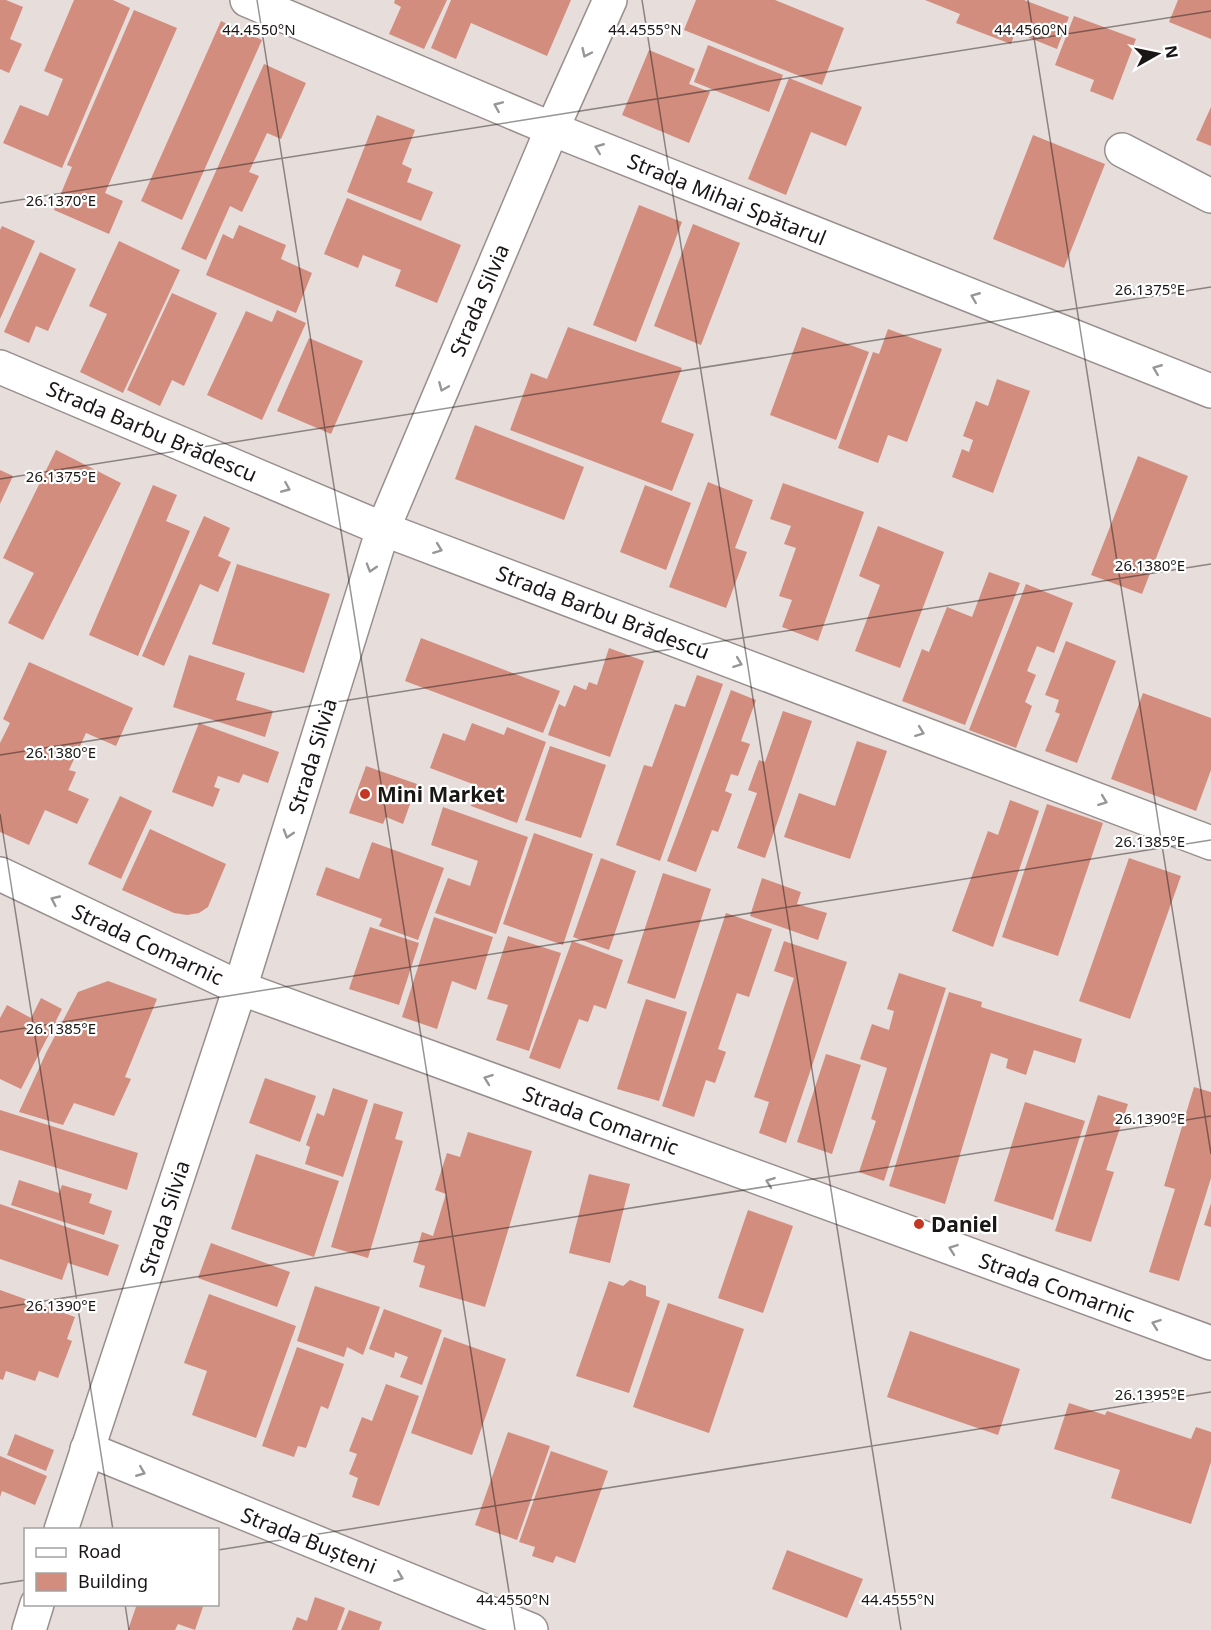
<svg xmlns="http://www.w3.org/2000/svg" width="1211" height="1630" font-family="'Noto Sans',sans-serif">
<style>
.building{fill:#d28d7f}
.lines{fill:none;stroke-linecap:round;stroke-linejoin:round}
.street-casing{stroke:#988e8d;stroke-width:36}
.street{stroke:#fff;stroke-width:33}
.oneway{stroke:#989696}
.ticks{fill:none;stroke:#191615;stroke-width:1.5;stroke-opacity:0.45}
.poi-dot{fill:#c33723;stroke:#fff;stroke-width:2}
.labels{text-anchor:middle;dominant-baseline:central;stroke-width:4.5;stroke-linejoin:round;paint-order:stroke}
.street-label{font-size:21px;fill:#191615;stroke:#fff}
.poi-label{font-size:21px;font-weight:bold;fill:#191615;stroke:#fff;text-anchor:start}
.ticks-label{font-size:15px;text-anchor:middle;fill:#191615;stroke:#fff;stroke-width:4.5;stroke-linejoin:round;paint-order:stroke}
</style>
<rect width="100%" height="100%" fill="#e7dddb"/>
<g class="building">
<path d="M0,0h6l17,7 -13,32 12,5 -13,29 -9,-4z"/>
<path d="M74,0h39l17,8 -68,160 -59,-25 17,-38 28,11 15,-37 -19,-8z"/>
<path d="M395,0h52l-23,49 -35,-15 12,-27 -7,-4z"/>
<path d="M451,0h120l-24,56 -76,-33 -15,36 -25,-11z"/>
<path d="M696,0h79l69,28 -22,57 -138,-55z"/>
<path d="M925,0h99l45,17 -12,32 -42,-17 -4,12 -55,-21 4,-9z"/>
<path d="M1178,0h33v39l-42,-17z"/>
<path d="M134,10l43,18 -72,165 18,8 -14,33 -55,-24 18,-43 -5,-2z"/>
<path d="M1074,16l62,23 -23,61 -23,-9 4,-11 -39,-15z"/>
<path d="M221,21l41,19 -80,180 -41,-19z"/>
<path d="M708,45l75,30 -14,37 -75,-30z"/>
<path d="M649,50l46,19 -6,15 21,8 -21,51 -67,-28z"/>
<path d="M264,64l42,19 -25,56 -14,-6 -18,39 10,4 -17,36 -12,-6 -24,54 -25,-11z"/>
<path d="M789,78l73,29 -16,39 -35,-14 -25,63 -38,-16z"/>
<path d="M1211,107v39l-15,-6z"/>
<path d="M377,115l38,15 -13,34 10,5 -5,13 26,10 -12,29 -74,-29z"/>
<path d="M1033,135l72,29 -41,104 -71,-29z"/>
<path d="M347,198l114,47 -24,58 -42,-17 6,-16 -38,-15 -5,13 -34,-14z"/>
<path d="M639,205l43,17 -46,120 -43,-17z"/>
<path d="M693,224l47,19 -39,102 -47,-19z"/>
<path d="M239,225l47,20 -5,14 31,14 -16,40 -90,-38 17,-41 10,5z"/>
<path d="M2,226l33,15 -35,78v-89z"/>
<path d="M119,241l61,29 -57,123 -43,-21 27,-58 -18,-8z"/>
<path d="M40,252l36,17 -28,62 -12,-5 -7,17 -25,-11z"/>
<path d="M172,293l45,20 -33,73 -12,-6 -12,26 -33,-16z"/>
<path d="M277,310l29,13 -44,97 -55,-25 39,-84 26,11z"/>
<path d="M568,327l114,41 -21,54 33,12 -22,57 -162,-61 21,-57 16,6z"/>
<path d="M802,327l67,25 -33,88 -66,-25z"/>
<path d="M888,329l54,20 -35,93 -19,-7 -10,28 -40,-15 35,-96 6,2z"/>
<path d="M309,338l54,23 -32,73 -54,-23z"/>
<path d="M997,379l33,12 -37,102 -41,-16 10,-28 7,3 4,-12 -10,-4 13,-35 12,5z"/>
<path d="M475,425l109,42 -20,53 -109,-41z"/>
<path d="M56,450l65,33 -78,157 -35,-17 26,-50 -31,-15z"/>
<path d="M1138,456l50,20 -46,118 -51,-19z"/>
<path d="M0,470l13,6 -13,28z"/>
<path d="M708,482l45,18 -18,48 12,4 -21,56 -57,-21z"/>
<path d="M783,483l81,29 -46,129 -36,-14 10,-27 -13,-4 17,-48 -12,-4 7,-18 -21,-7z"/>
<path d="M153,485l24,10 -11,26 24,10 -52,125 -49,-21z"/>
<path d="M645,485l46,18 -25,67 -46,-18z"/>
<path d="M204,516l26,12 -12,28 13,6 -13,30 -18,-8 -36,82 -22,-10z"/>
<path d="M878,526l66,26 -44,116 -45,-17 25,-66 -21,-9z"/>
<path d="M237,564l93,30 -26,79 -92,-29z"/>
<path d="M989,572l31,11 -55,142 -63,-24 20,-52 7,3 18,-45 25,10z"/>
<path d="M1026,584l47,19 -19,50 -17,-7 -10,25 9,4 -11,27 7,4 -16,42 -47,-18z"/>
<path d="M421,638l139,53 -17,42 -138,-52z"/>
<path d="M1066,641l50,20 -39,102 -32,-12 15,-37 -5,-2 4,-12 -14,-5z"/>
<path d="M609,648l35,13 -34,96 -62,-22 11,-31 6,3 9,-22 12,5 3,-8 8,3z"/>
<path d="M189,655l56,18 -9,27 37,11 -8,26 -92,-30z"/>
<path d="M29,662l104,46 -17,38 -30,-13 -17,37 7,2 -8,18 21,9 -12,25 -32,-14 -16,35 -29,-13v-89l10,-20 -7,-4z"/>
<path d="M697,675l26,9 -63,177 -44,-16 28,-80 8,2 23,-63 10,3z"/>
<path d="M731,690l25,10 -15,41 9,3 -12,32 -7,-2 -6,17 7,3 -14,38 -6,-2 -16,42 -29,-11z"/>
<path d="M1143,693l68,25v52l-15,41 -85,-32z"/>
<path d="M783,711l29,10 -47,137 -28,-10 20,-55 -9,-3 11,-30 6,2z"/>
<path d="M199,723l80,29 -11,31 -25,-9 -4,9 -21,-7 -4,11 6,2 -7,18 -41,-15z"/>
<path d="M472,723l32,12 3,-8 39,15 -29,81 -46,-17 7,-20 -48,-18 13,-35 22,8z"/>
<path d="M857,741l30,10 -37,108 -66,-22 15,-44 36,13z"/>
<path d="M550,746l56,19 -25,73 -56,-18z"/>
<path d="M366,766l51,18 -14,40 -17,-7 -3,7 -34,-11z"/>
<path d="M120,796l32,15 -31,68 -33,-15z"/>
<path d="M1010,800l29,11 -46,136 -41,-16 36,-100 10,4z"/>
<path d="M1047,804l56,19 -45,133 -56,-19z"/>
<path d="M443,807l85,30 -32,97 -61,-21 13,-35 22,8 8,-25 -47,-16z"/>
<path d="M150,829l76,35 -18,43 -9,6 -12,2 -13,-2 -52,-23z"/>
<path d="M534,833l59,21 -30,91 -60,-21z"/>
<path d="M372,842l72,26 -26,72 -39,-14 3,-7 -66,-24 10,-28 33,12z"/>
<path d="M601,858l35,13 -27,79 -36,-13z"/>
<path d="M1129,858l52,18 -51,143 -51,-18z"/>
<path d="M663,873l48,16 -36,110 -48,-16z"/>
<path d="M762,878l39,14 -4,12 30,9 -9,27 -68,-24z"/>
<path d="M726,913l46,16 -23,68 -12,-4 -19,56 8,3 -11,31 -9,-3 -12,37 -32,-11z"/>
<path d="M434,917l59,20 -17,53 -24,-9 -15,48 -35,-12z"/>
<path d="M370,927l49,16 -20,62 -50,-16z"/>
<path d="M508,936l53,17 -32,98 -33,-11 12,-35 -21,-6z"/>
<path d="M572,941l51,19 -17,49 -12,-4 -6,17 -9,-3 -19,50 -31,-11z"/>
<path d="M784,941l63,21 -61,181 -27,-10 10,-31 -15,-5 40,-119 -20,-7z"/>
<path d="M899,973l47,15 -62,193 -25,-9 17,-51 -5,-2 16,-51 -27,-9 12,-35 17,6 5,-19 -7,-2z"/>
<path d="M108,981l49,18 -32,78 6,2 -17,37 -40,-13 -11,22 -44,-13 27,-59 32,-61z"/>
<path d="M949,992l33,10 -1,5 101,32 -7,24 -41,-13 -8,25 -20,-7 2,-9 -17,-6 -46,151 -56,-18z"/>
<path d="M41,998l21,11 -41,80 -21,-10v-61l7,-13 24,13z"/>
<path d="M646,999l41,13 -28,89 -42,-12z"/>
<path d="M826,1054l35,11 -29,89 -35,-12z"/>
<path d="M265,1078l51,18 -16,46 -51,-19z"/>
<path d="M1194,1087l17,5v86l-32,103 -30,-9 26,-83 -11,-3z"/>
<path d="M333,1088l35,12 -25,77 -38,-13 5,-17 -4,-2 11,-32 7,3z"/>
<path d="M1098,1095l30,9 -22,66 8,2 -23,70 -36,-11z"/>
<path d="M1025,1102l60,19 -32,99 -59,-19z"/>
<path d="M374,1103l29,9 -8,27 8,2 -35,117 -37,-11z"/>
<path d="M0,1110l138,43 -11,37 -127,-40z"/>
<path d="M468,1132l64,19 -47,156 -66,-20 6,-21 -12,-4 9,-30 11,4 13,-42 -11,-4 12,-37 13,4z"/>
<path d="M256,1154l83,27 -25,76 -83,-28z"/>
<path d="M589,1174l41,10 -20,79 -41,-10z"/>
<path d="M19,1180l40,13 3,-8 30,9 -3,9 23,8 -8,24 -93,-30z"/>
<path d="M1211,1203v24l-7,-2z"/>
<path d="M0,1204l119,41 -11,31 -40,-13 -6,17 -62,-21z"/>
<path d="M748,1210l45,16 -30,87 -45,-15z"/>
<path d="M211,1243l79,29 -13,35 -79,-29z"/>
<path d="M630,1280l16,6v10l14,5 -31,92 -53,-17 33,-95 14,5z"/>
<path d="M315,1286l65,21 -17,48 -16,-8 -3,10 -47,-16z"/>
<path d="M0,1290l75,27 -8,22 5,2 -14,37 -19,-7 -4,10 -29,-10 -3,9 -3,-1z"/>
<path d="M209,1294l87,32 -40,112 -64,-23 15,-44 -23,-8z"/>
<path d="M668,1303l76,26 -35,104 -76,-26z"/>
<path d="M384,1309l58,21 -20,55 -22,-8 8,-20 -13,-5 -1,6 -25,-9z"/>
<path d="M910,1331l110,38 -22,66 -111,-38z"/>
<path d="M444,1337l62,22 -34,96 -61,-22z"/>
<path d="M297,1347l47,17 -16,45 -7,-3 -15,42 -8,-2 -4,11 -32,-11z"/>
<path d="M386,1384l33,12 -40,110 -27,-9 6,-19 -9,-4 8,-20 -8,-3 13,-34 10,4z"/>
<path d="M1069,1403l36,12 2,-4 84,28 5,-12 15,5v30l-20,62 -80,-26 9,-28 -66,-21z"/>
<path d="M508,1432l42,14 -33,94 -42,-15z"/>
<path d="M15,1434l39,16 -8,21 -39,-16z"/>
<path d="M551,1451l57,20 -33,92 -19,-7 -3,7 -21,-7 3,-9 -16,-5z"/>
<path d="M0,1456l47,20 -12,29 -33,-14 -2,6z"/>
<path d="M787,1550l76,29 -16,39 -75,-29z"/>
<path d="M315,1597l30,11 -8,22h-45l5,-13 10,4z"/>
<path d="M137,1604h67l-9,26 -17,-6 -3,6h-47z"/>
<path d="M349,1610l33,12 -3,8h-38z"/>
</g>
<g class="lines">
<defs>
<g id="street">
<path d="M247,0l305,129 659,262"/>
<path d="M1122,150l89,46"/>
<path d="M0,367l383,162 828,314"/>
<path d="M0,874l240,114 971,355"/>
<path d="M87,1449l444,181"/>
<path d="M61,1530l179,-542 143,-459 169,-400 58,-129"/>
<path d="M29,1630l8,-26"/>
</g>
</defs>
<use href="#street" class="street-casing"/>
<use href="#street" class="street"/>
</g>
<defs><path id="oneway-chevron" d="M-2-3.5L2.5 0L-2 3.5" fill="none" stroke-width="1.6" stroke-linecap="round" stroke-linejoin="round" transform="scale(1.5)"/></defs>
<g class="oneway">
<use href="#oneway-chevron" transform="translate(586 53) rotate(115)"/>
<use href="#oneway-chevron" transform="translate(498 106) rotate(-157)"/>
<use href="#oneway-chevron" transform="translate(599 148) rotate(-158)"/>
<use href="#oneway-chevron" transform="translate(975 297) rotate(-158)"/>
<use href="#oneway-chevron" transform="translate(1157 369) rotate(-158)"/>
<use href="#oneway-chevron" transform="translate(443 387) rotate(113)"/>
<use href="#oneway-chevron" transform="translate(286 488) rotate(23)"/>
<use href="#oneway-chevron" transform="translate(438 549) rotate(21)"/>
<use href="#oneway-chevron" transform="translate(371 568) rotate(107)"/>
<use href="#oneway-chevron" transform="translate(738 663) rotate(21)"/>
<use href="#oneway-chevron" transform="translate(920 732) rotate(21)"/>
<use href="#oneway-chevron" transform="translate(1103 801) rotate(21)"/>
<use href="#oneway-chevron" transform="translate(288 834) rotate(107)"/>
<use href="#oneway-chevron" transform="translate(55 900) rotate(-155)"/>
<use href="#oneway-chevron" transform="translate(488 1079) rotate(-160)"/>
<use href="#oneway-chevron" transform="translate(770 1182) rotate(-160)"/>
<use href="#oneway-chevron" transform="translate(953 1249) rotate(-160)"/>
<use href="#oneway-chevron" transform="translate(1156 1324) rotate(-160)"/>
<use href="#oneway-chevron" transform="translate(141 1472) rotate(22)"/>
<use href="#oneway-chevron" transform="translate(399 1577) rotate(22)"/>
</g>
<path class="ticks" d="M257,0l258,1630M642,0l259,1630M1028,0l183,1154M0,203l1211,-192M0,479l1211,-192M0,755l1211,-191M0,814l113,716M0,1032l1211,-192M0,1308l1211,-192M218,1550l993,-158M0,1584l26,-4M125,1604l4,26"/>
<g class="poi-dot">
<circle cx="365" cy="794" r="6"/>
<circle cx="919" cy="1224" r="6"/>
</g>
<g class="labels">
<g class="street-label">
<text transform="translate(727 199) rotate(22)">Strada Mihai Spătarul</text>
<text transform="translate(479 300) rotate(-67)">Strada Silvia</text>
<text transform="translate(152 431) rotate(23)">Strada Barbu Brădescu</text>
<text transform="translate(603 612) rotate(21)">Strada Barbu Brădescu</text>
<text transform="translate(312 756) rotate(-73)">Strada Silvia</text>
<text transform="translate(148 944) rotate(25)">Strada Comarnic</text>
<text transform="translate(601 1120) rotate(20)">Strada Comarnic</text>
<text transform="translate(164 1218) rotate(-72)">Strada Silvia</text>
<text transform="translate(1057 1287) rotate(20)">Strada Comarnic</text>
<text transform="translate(309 1540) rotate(22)">Strada Bușteni</text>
</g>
<g class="poi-label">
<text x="377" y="794">Mini Market</text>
<text x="931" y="1224">Daniel</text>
</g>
</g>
<g class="ticks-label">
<text x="259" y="35">44.4550°N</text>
<text x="645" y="35">44.4555°N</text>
<text x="1031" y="35">44.4560°N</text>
<text x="61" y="206">26.1370°E</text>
<text x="1150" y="295">26.1375°E</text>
<text x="61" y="482">26.1375°E</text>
<text x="1150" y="571">26.1380°E</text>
<text x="61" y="758">26.1380°E</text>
<text x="1150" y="847">26.1385°E</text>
<text x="61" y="1034">26.1385°E</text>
<text x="1150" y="1124">26.1390°E</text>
<text x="61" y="1311">26.1390°E</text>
<text x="1150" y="1400">26.1395°E</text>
<text x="513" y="1605">44.4550°N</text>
<text x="898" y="1605">44.4555°N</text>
</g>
<rect x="24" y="1528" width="195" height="78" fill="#ffffff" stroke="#a3a2a1" stroke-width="1.5"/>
<rect x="36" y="1548" width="30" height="9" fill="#ffffff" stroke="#a3a2a1" stroke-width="1.5"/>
<text x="78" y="1558" font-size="18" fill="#191615">Road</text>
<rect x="36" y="1573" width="30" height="18" fill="#d28d7f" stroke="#a3a2a1" stroke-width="1.5"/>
<text x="78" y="1588" font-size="18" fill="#191615">Building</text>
<g transform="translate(1157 54) rotate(81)" stroke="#ffffff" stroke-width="4.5" paint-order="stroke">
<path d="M0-4.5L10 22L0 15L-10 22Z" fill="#191615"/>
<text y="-9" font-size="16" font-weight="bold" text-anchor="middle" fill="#191615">N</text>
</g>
</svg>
